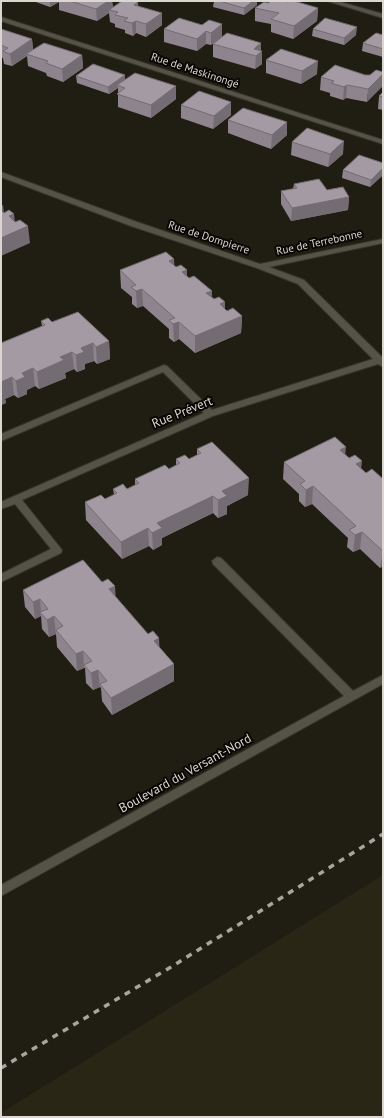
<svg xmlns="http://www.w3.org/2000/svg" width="384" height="1118" font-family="'PT Sans',sans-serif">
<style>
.built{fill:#2a2615}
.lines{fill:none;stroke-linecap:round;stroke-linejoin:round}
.minor-casing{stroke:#37352f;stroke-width:2}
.minor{fill:#555246;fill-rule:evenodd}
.rail{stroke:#a8a59d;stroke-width:3.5;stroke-dasharray:6 6;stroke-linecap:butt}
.wall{fill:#8d848d}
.shaded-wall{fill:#736c73}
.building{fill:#a49aa4;stroke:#736c73}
.labels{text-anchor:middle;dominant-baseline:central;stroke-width:4;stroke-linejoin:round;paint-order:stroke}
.far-street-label{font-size:11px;fill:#d9d7d0;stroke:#080704}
.street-label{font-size:13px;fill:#d9d7d0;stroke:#080704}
</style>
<rect width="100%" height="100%" fill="#201d12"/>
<path class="built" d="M383,875v242h-382v-4z"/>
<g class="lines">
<defs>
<g id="minor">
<path d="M327,1h10l46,13v4z"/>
<path d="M1,17l382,123v4l-382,-123z"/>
<path d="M1,172l136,50 123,42 123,-25v4l-114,24 35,13 79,78v9l-5,-3 -165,52 -191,84 40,50 -1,3 -60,29v-8l50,-25 -36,-45 -14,5v-7l203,-89 -41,-41 -162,69v-7l163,-69 3,1 45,44 161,-51 -75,-75 -41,-16 -126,-42 -130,-49z"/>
<path d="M217,557l4,1 132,133 30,-16v9l-382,212v-11l343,-189 -131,-132 -1,-3z"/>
</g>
</defs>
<use href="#minor" class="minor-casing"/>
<use href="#minor" class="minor"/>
<path class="rail" d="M1,1068l170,-101 212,-133"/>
</g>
<g class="wall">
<path d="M33,1h79l1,6 25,-5v4l24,19 -16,12 -10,-4 -3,3 -8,-3v-3l-10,-3v-3l-5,-2 -1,-9 -12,8 -38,-11v-8l-9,5z"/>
<path d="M214,1h43v4l-13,10 -31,-8z"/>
<path d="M268,3l50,5 -1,13 -24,18 -22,-7v-8l-16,-3v-13z"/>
<path d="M222,24v12l39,15 1,13 -7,5 -42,-12v-13l2,-2 -4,3 -5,-1 -9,7 -33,-9v-13l38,-4z"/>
<path d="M1,29l31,10 1,10 49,6 1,13 -20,14 -16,-6 -1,-3 -18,-7 -1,-10 -15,10 -8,-2 -1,-6h-2z"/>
<path d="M313,29l43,6 -12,10 -32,-9z"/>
<path d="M383,35v22l-21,-6 1,-8z"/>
<path d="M266,60l51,14 -16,10 -35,-11z"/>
<path d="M125,75v5l51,19 -25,19 -33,-11v-19l-9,6 -32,-11 -1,-7z"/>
<path d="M365,75h5l-3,27 -21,-4 -3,2 -13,-4v-3l-10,-3 1,-13z"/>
<path d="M383,92v18l-5,-1 1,-13z"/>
<path d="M231,102v13l-18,14 -32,-11v-13z"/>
<path d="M228,120l59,15 -16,14 -43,-16z"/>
<path d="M292,142l51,12 -15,13 -37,-12z"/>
<path d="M383,163v12l-13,12 -28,-9 1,-8z"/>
<path d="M294,184l33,6 22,7 -1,13 -57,11 -10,-17v-13l12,-2z"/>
<path d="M174,266l15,12 23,13v6l15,14 15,5 -1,17 -46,20 -16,-14 -5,3 -5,-4v-9l-26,-23 -6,2 -5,-4v-7l-11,-9 -1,-18z"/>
<path d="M41,321l11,1 57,19 1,18 -13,5 -3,-3 -9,3v5l-8,3 -3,-3 -9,4 1,5 -27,11 -4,-3 -8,4v4l-9,4 -4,-3 -9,4 1,4 -5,2v-62l41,-17z"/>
<path d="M197,449l51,46 -21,11v8l-9,4 -5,-5 -51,25v7l-9,5 -4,-4 -27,13 -36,-39 -1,-18 20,-3 9,-4 -1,-6h14l8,-4v-6l34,-10 7,-4v-6h13l8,-4z"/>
<path d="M345,454l21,19 17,6v87l-3,2 -20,-19 -7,3 -6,-5 1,-9 -36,-34 -7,3 -6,-6v-7l-16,-15 1,-17z"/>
<path d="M23,590l92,7 59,67v17l-62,34 -10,-14 -1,-13 -1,-1 -7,3 -7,-7 -1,-15h-1l-7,3 -20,-24 -1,-13 -7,3 -7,-8 -1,-13 -6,3 -10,-12z"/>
</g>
<g class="shaded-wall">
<path d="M50,1h9v1l-9,5z"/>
<path d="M108,1h4l1,10 -4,-1v3l-12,8 -1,-12z"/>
<path d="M253,1h4v4l-13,10v-7z"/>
<path d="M138,2l1,12 -5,-9z"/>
<path d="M318,8l-1,13 -24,18 1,-13z"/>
<path d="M162,13v12l-16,12v-13z"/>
<path d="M136,21v12l-3,3 -1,-13z"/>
<path d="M222,24v13l-11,8v-12z"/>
<path d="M357,27l-1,8 -12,10v-7z"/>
<path d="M206,31v13l-9,7v-12z"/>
<path d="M32,39l1,13 -7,2 1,2 -15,10 -2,-12z"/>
<path d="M261,43v9l1,-1v13l-7,5 1,-13 -2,-7z"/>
<path d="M82,55l1,13 -20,14 -1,-13z"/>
<path d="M318,61l-1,13 -16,10 1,-13z"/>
<path d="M383,74v12l-16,16 1,-13z"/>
<path d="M125,75v8l-8,2 1,3 -9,6 -1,-7z"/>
<path d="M347,85l-1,13 -3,2 1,-13z"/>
<path d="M176,86v13l-25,19v-13z"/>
<path d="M231,102v13l-18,14 1,-13z"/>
<path d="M287,122v13l-16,14 1,-14z"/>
<path d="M344,141l-1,13 -15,13 2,-13z"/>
<path d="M383,168v7l-13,12 1,-7z"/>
<path d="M349,197l-1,13 -57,11 1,-13z"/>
<path d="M3,205l2,17 -4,2v-18z"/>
<path d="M14,214l2,17 -7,-15z"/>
<path d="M28,226l2,17 -29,13v-18z"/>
<path d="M174,259l1,17 -6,-15z"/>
<path d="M187,270v17l-5,-15z"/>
<path d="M142,289l1,17 -6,2 -1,-17z"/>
<path d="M212,291v17l-6,-15z"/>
<path d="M225,302v17l-5,-15z"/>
<path d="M242,316l-1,17 -46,20v-17z"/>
<path d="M179,322v17l-5,3 -1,-18z"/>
<path d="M109,341l1,18 -13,5 -1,-17z"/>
<path d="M93,343l1,18 -9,3v5l-8,3 -1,-17 5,-7z"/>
<path d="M72,352l2,17 -9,4 1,5 -27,11 -2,-17 23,-15z"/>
<path d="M33,368l2,18 -8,4v4l-9,4 -2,-17 6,-8z"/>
<path d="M12,377l2,18 -9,4 1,4 -5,2v-23z"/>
<path d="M346,447l-2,17 -4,-14z"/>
<path d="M362,461l-2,18 -4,-15z"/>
<path d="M249,478l-1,17 -21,11v8l-9,4v-18l4,-9z"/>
<path d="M313,486l-1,18 -7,3 1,-17z"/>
<path d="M213,496v17l-51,25v7l-9,5 -1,-17 5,-10z"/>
<path d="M148,528l1,18 -27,13 -1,-17z"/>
<path d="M362,532l-2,17 -7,3 2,-17z"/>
<path d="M383,550v16l-3,2z"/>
<path d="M115,586l1,17 -7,-14z"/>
<path d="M40,599l1,14 -1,-1 1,4 -6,3 -2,-17z"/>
<path d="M54,616l2,18 -7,3 -2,-17z"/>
<path d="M159,638l1,18 -6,-15z"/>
<path d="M83,651l1,17 -7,3 -1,-17z"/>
<path d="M174,664v17l-62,34 -1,-17z"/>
<path d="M98,670l2,17 -7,3 -2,-17z"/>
</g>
<g class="building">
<path d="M70,1h38l-12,8z"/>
<path d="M122,1h14l2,1 -4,3 28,8 -16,11 -10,-3 -4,2 -8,-2 4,-3 -13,-3 3,-3 -9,-2z"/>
<path d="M219,1h34l-9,7z"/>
<path d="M271,1h14l3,1v-1h6l24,7 -24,18 -23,-7 8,-6 -24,-5 9,-6 4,1z"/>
<path d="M179,18l23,7 7,-5 13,4 -11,9 -5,-2 -9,8 -33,-10z"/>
<path d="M325,18l32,9 -13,11 -31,-9z"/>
<path d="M1,29l31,10 -22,15 -7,-3 5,-3 -7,-3z"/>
<path d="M227,33l34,10 -7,6 8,2 -6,5 -43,-12z"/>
<path d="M376,33l7,2v14l-20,-6z"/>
<path d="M44,43l38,12 -20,14 -16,-6 2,-2 -22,-7z"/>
<path d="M281,49l37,12 -16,10 -36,-11z"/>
<path d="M93,64l32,11 -17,12 -32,-11z"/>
<path d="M335,65l30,10h5l6,-5 7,2v2l-15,15 -21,-4 -3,2 -13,-4 3,-2 -13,-4z"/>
<path d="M135,73l41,13 -25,19 -34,-11 8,-6 -8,-3z"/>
<path d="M199,91l32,11 -17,14 -33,-11z"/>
<path d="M383,92v5l-4,-1z"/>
<path d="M243,108l44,14 -15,13 -44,-15z"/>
<path d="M307,128l37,13 -14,13 -38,-12z"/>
<path d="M359,155l24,8v5l-12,12 -28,-10z"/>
<path d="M319,179l8,11 16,-3 6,10 -57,11 -11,-17 16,-3 -3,-4z"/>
<path d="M1,210l3,3 5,-3 5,4 -5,2 6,6 5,-2 8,6 -27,12z"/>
<path d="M166,252l8,7 -5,2 7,6 5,-2 6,5 -5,2 7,6 5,-2 18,15 -6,2 8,6 5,-2 6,5 -5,2 7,7 6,-3 9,8 -47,20 -16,-14 -6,2 -4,-4 6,-2 -33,-29 -6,2 -5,-4 5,-2 -16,-15z"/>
<path d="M78,312l31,29 -13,6 -3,-4 -12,5 3,4 -8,3 -4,-3 -12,5 4,3 -27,12 -4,-4 -11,5 3,4 -9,4 -4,-4 -11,5v-39l44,-18 -4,-4 7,-3 4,4z"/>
<path d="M335,437l11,10 -6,3 9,8 6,-3 7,6 -6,3 10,9 6,-4 11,10v72l-21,-19 -7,3 -6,-5 7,-4 -43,-40 -7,4 -6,-6 5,-3 -21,-19z"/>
<path d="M212,442l37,36 -27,13 5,5 -9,4 -5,-4 -56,27 5,5 -10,5 -4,-5 -27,14 -36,-40 16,-7 4,4 12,-6 -4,-4 10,-5 4,5 12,-6 -4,-4 30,-14 4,4 11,-6 -4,-4 9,-4 4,4 12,-6 -4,-4z"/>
<path d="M83,560l19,22 6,-3 7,7 -6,3 39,45 5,-3 6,7 -5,3 20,23 -63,34 -11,-14 7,-3 -9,-11 -7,3 -7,-8 8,-4 -9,-10 -7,3 -20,-24 7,-4 -9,-10 -7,4 -7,-8 8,-3 -8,-10 -7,3 -10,-12z"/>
</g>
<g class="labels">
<g class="far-street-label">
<text transform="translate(195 70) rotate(18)">Rue de Maskinongé</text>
<text transform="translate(209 237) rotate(18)">Rue de Dompierre</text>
<text transform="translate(319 242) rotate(-12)">Rue de Terrebonne</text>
</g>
<g class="street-label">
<text transform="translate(182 412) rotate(-22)">Rue Prévert</text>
<text transform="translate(185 773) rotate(-29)">Boulevard du Versant-Nord</text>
</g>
</g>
<rect width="384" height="1118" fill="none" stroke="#d9d7d0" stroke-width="4"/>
</svg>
